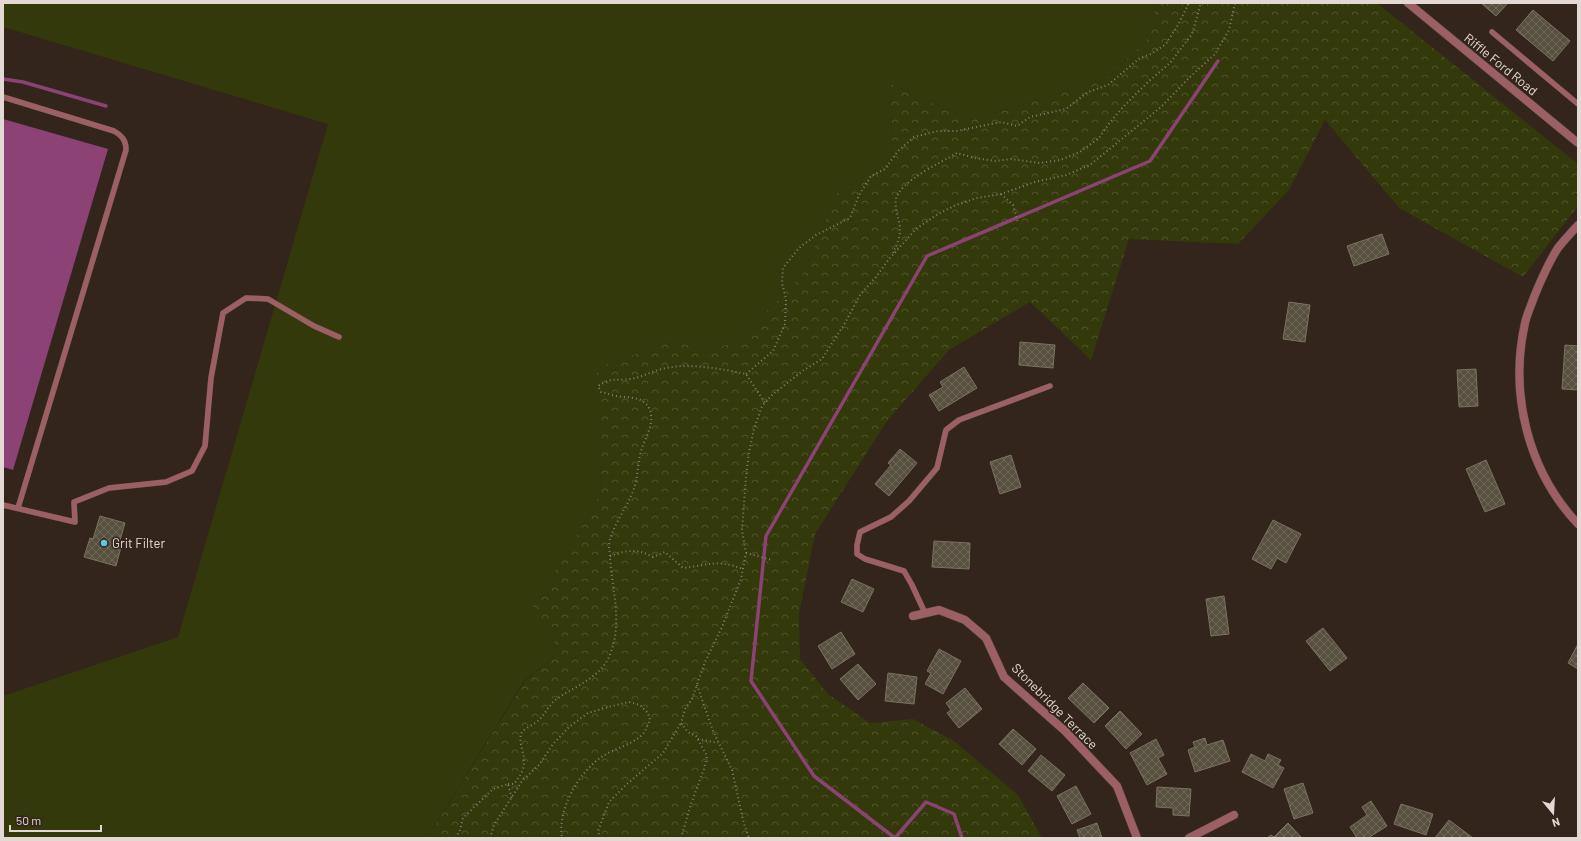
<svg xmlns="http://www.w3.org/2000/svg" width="1581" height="841" font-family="Barlow,sans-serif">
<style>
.grass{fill:#33390a}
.forest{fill:url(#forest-crowns)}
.water{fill:#8c4275}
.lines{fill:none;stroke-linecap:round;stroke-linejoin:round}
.stream{stroke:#8c4275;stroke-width:3.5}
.building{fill:url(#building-cross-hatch);stroke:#7b7261}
.service-casing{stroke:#4f4139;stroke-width:6}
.minor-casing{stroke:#4f4139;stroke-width:9}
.tertiary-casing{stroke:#4f4139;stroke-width:9}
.path{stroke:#897c76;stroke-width:2;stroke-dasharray:1 3;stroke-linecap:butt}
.service{stroke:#9c5f64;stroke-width:5.5}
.minor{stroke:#9c5f64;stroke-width:8}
.tertiary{stroke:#9c5f64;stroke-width:8}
.poi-dot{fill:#5bc7e7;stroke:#33241c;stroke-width:1.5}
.labels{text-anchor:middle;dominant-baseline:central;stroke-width:3;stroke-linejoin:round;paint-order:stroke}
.street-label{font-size:13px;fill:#e3d8d3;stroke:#33241c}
.poi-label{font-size:13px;fill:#e3d8d3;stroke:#33241c;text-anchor:start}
</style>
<defs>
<pattern id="forest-crowns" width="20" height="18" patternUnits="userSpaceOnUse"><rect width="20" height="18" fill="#33390a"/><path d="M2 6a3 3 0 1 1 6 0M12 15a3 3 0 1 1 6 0" fill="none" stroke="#50552d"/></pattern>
<pattern id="building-cross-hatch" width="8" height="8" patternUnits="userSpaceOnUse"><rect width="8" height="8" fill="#58503f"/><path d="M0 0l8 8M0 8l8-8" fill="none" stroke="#70685a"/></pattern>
</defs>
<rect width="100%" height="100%" fill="#33241c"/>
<path class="grass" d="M3,3h1154l-11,38 -41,39 -134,40 -81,-36 3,77 -55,30 -35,83 -62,64 -35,15 -31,-13 -77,28 3,125 -25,44 -16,115 -36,29 -97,157h-424v-142l175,-59 150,-513 -325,-97z"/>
<path class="forest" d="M1157,3h220l201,161v42l-55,71 -124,-69 -74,-88 -36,70 -51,54 -109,-5 -38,121 -61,-58 -81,48 -62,71 -72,113 -16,80 1,45 28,35 42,29 43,-4 41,22 64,54 24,43h-615l98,-157 35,-29 -27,-45 43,-70 25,-44 -4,-125 78,-28 31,13 35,-15 62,-64 35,-83 55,-30 -3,-77 81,36 134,-40 41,-39z"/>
<path class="water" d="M3,119l105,30 -95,321 -10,-3z"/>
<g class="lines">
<g class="stream">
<path d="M3,79l20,3 83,24"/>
<path d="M962,838l-8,-24 -28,-12 -31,36 -81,-62 -63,-95 15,-145 161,-280 223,-95 68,-100"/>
</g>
</g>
<g class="building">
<path d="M1481,3h27l-12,13z"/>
<path d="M1533,10l37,31 -17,20 -37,-31z"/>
<path d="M1382,234l7,20 -35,12 -7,-20z"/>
<path d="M1289,302l21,3 -5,37 -22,-3z"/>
<path d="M1020,342l35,3 -2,23 -34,-3z"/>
<path d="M1565,345l13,1v44l-16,-1z"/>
<path d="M964,367l13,21 -38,23 -10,-16 14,-8 -3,-5z"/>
<path d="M1476,369l2,37 -19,1 -2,-37z"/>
<path d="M900,449l17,14 -28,33 -14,-12 16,-19 -3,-2z"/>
<path d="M1011,455l10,32 -21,7 -10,-32z"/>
<path d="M1486,460l19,44 -20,8 -19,-43z"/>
<path d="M100,516l25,7 -7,24h3l-5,19 -32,-9 6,-19 3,1z"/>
<path d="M1273,520l28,14 -15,29 -9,-5 -6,11 -19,-10z"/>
<path d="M934,541l36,2 -1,26 -37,-2z"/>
<path d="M852,579l22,10 -11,23 -22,-10z"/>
<path d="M1224,596l5,38 -18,2 -5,-37z"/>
<path d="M1323,628l24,30 -17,13 -24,-30z"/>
<path d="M841,632l14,22 -23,15 -14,-23z"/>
<path d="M1578,644v25l-10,-6z"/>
<path d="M939,649l22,12 -18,33 -18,-10 6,-11 -4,-2z"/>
<path d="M858,664l18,20 -18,16 -18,-21z"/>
<path d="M888,673l29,4 -3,27 -29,-3z"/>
<path d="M1083,683l26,25 -15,15 -26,-25z"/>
<path d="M965,688l17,21 -23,19 -12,-15 4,-3 -5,-7z"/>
<path d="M1120,711l22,23 -16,15 -21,-23z"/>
<path d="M1013,729l23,20 -14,16 -23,-21z"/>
<path d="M1205,738l2,7 16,-5 7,21 -35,11 -7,-22 7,-3 -2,-5z"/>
<path d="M1156,739l8,16 -6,3 9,16 -20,11 -17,-32z"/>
<path d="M1251,754l14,7 3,-7 13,6 -3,5 6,3 -11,20 -31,-16z"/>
<path d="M1041,755l24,20 -13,16 -24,-20z"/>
<path d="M1303,783l10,30 -19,6 -10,-30z"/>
<path d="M1076,786l15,28 -19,10 -15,-28z"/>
<path d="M1157,787l34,2 -2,27 -16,-1v-7l-17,-1z"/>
<path d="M1371,801l16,25 -19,12h-11l-7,-11 17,-12 -5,-8z"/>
<path d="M1401,804l32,10 -7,21 -32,-11z"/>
<path d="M1449,820l24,18h-38z"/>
<path d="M1097,823l5,15h-22l-3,-8z"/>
<path d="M1288,823l14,15h-35l4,-3 3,2z"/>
</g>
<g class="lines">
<defs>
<g id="service">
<path d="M1492,32l86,72"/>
<path d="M3,97l111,34c8,5 12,9 12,19l-108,358"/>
<path d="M3,505l72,17 -1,-20 35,-14 57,-6 26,-11 13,-25 6,-68 12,-65 23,-15 22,1 46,27 25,11"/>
<path d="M925,613l-13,-28 -8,-14 -39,-12 -8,-5v-9l3,-13 31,-15 18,-16 28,-33 9,-38 13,-10 91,-34"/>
</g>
<g id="minor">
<path d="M1578,225c-6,7 -14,15 -20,23 -10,15 -17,32 -24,49 -3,9 -7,17 -9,26 -16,71 3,148 53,201"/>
<path d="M913,616l26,-6 26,10 21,18 18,39 61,54 52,55 20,52"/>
<path d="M1189,838l45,-23"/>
</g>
<path id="tertiary" d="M1408,3l170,140"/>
</defs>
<use href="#service" class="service-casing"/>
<use href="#minor" class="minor-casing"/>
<use href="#tertiary" class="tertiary-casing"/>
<g class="path">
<path d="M1001,194l12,11 5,18"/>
<path d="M893,253c3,-7 7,-15 7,-23 0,-10 -6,-21 -4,-31 4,-18 46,-37 61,-46l18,5 20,3 16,-2 29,4 20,-3 20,-8 19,-14 12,-17 15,-17 23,-23 21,-18 22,-29 9,-31"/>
<path d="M746,374l27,-23 12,-27 1,-25 -4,-16 1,-15 16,-20 17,-13 34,-17 9,-23 12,-19 14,-7 13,-18 16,-14 24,-6h19l44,-9 16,4 13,-9 36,-8 22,-17 20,-7 32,-27 11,-4 15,-10 12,-19 11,-22"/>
<path d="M746,553l26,7"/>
<path d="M610,556c18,-6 26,-8 43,1l12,-5 18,16c26,-3 34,-9 60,1"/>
<path d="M697,685l16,46 19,39 12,54 5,14"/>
<path d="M698,739l20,4"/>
<path d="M508,784h6c5,-7 10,-13 10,-22 1,-9 -7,-21 -2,-30 3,-4 13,-8 17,-12 6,-6 9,-13 15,-19 18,-14 43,-21 54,-42 16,-33 4,-68 2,-102 0,-4 -1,-8 -1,-12 1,-14 16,-35 22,-49 7,-14 6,-30 10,-45 4,-13 15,-29 8,-43 -6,-12 -22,-10 -33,-12 -5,-1 -10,-3 -15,-4l-3,-6c14,-9 18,-5 33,-7 12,-2 23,-9 35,-11 25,-5 56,1 80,6l19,29"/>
<path d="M456,838l4,-8 3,-12 30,-29 15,-5 4,15"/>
<path d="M490,838l4,-13 28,-44 17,-16 14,-21 16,-17 19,-14 24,-7 17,-4 11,3 8,8 2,7c-2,4 -4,10 -7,14 -11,11 -28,14 -40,22 -24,15 -46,54 -41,82"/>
<path d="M600,838l-2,-7 11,-29 18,-18 36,-31 18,-30"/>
<path d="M681,838l10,-34 13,-35 3,-13 -11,-20 -8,-4 -7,-9 4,-14 7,-10 13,-37 17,-35 19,-48 5,-26 -4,-23 4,-53 3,-25 5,-23 8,-23 11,-12 31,-24 18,-11 23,-36 15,-28 16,-18 13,-18 27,-30 22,-15 18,-9 21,-7 24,-4 34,-12 31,-7 24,-10 71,-58 29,-30 25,-23 14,-24 6,-27"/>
</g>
<use href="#service" class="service"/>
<use href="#minor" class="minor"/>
<use href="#tertiary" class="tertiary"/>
</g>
<circle class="poi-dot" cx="104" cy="543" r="4"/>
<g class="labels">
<g class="street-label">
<text transform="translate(1501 64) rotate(39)">Riffle Ford Road</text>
<text transform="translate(1055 706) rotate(45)">Stonebridge Terrace</text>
</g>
<g class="poi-label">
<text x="112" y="543">Grit Filter</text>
</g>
</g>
<rect width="1581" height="841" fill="none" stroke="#e3d8d3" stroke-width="8"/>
<g transform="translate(1553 813) rotate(162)" stroke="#33241c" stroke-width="3" paint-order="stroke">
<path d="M0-3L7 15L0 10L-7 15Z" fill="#e3d8d3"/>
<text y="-6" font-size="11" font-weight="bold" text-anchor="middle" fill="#e3d8d3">N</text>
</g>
<path d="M10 825v6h91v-6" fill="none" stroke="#e3d8d3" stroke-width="2"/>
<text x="16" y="825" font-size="12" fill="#e3d8d3" stroke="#33241c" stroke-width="3" paint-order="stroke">50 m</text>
</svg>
